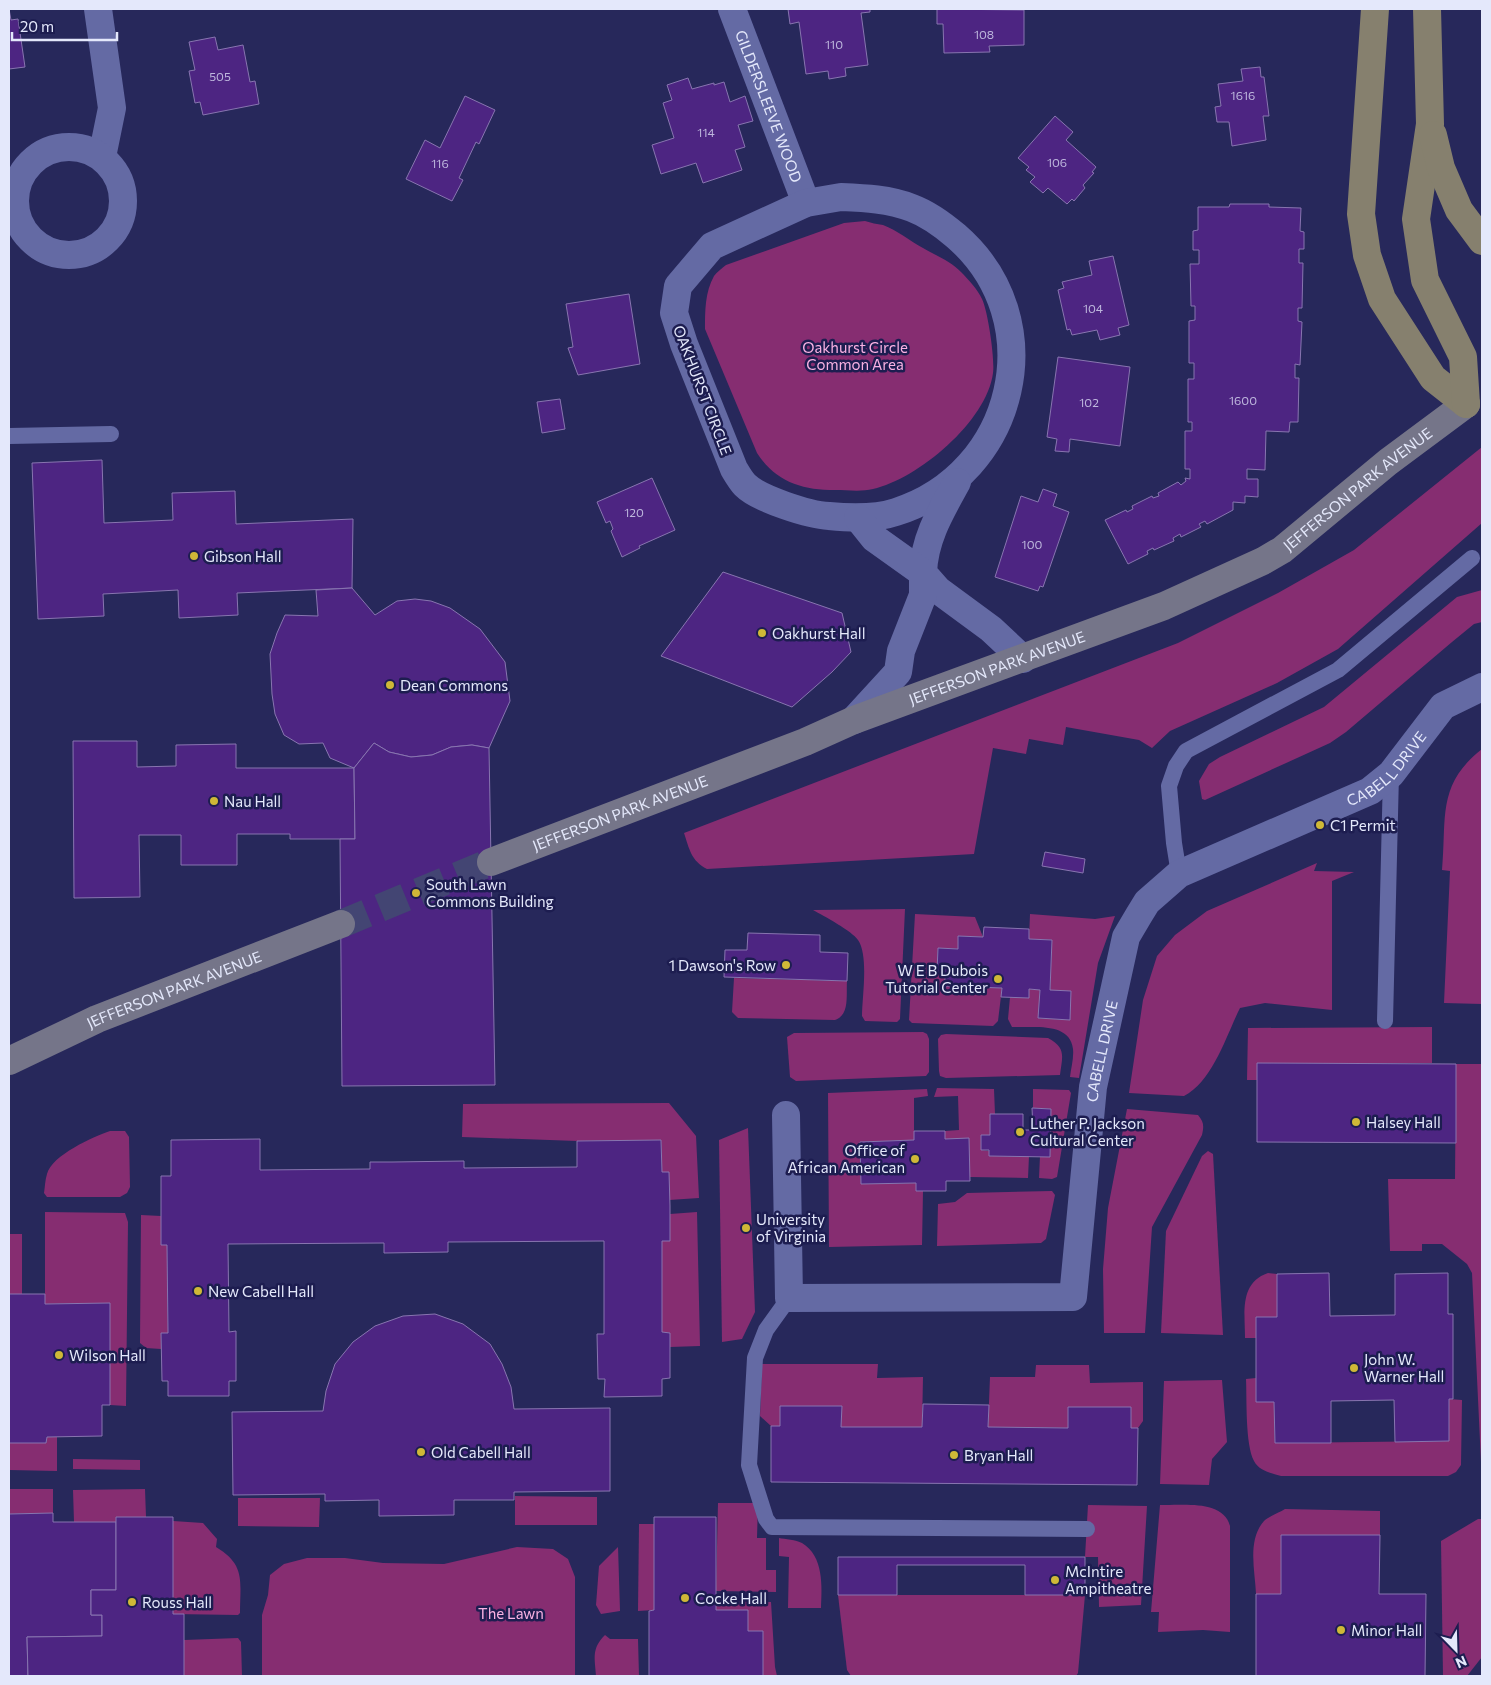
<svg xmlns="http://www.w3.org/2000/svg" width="1491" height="1685" font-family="Commissioner,sans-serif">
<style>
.green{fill:#862d71}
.building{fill:#4d2582;stroke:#8875b0}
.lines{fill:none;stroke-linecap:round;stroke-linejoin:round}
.secondary-tunnel{stroke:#434573;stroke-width:28;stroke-dasharray:28 14;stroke-linecap:butt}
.lane{stroke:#646aa4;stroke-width:16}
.street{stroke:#646aa4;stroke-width:28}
.secondary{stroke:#757589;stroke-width:28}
.primary{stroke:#86806e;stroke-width:28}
.poi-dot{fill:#cfb837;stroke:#1d1d50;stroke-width:2}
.labels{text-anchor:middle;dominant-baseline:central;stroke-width:5;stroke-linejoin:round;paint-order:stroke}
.number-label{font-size:12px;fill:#beb7dd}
.street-label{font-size:15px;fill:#e4e8fb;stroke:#1d1d50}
.park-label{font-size:15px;fill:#fab1e3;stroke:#1d1d50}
.poi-label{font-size:15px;fill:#e4e8fb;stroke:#1d1d50;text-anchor:start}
</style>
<rect width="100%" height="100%" fill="#27285b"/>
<g class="green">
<path d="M865,221c6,2 12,3 18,4 14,5 27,16 40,23 12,7 29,14 38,24 7,7 17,18 21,27 6,12 13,61 11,74 -6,48 -75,106 -120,116 -12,3 -26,1 -38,1 -33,0 -59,-8 -78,-37l-52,-124c0,-18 0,-37 9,-53 3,-4 8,-8 12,-11l118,-42z"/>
<path d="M1482,447v76l-144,126 -61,34 -107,48 -18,17 -13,-8 -73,-13 -3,18 -34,-6 -3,15 -33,-6 -19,106 -267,15c-16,-8 -18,-21 -23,-36l494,-190 100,-50 76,-43z"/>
<path d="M1482,590v32l-8,2 -22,18 -106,90 -16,11 -125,57 -3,-1 -3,-18 10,-17 11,-7 104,-50 133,-110z"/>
<path d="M1482,749v255l-38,-1 6,-132 -8,-1c5,-51 -6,-85 40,-121z"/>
<path d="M1317,863l-3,8 40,1 -22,9v129l-67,-7 -25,5c-14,28 -27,73 -56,88l-55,-3 14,-93 14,-44 18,-21 32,-24z"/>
<path d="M905,909l-5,110 -3,3 -32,-1 -3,-5c0,-19 7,-60 -4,-76 -6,-9 -34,-24 -45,-30z"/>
<path d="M915,914l60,3 8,20 -24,-1 -1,13 -20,-1 -1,24 8,1v13l57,2 -4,33 -5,5 -81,-3 -3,-3z"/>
<path d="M1030,914l65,5 20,-3 -17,47 -19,115 -9,-1c1,-9 4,-19 3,-28 -3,-28 -41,-21 -61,-22l-4,-8 2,-22 19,1v-9l11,1 -1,28 30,2 -19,-30 2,-50 -23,-1z"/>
<path d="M734,978l113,3c-1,14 3,34 -12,39l-97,-2 -6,-6z"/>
<path d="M1432,1027v36h-174l-1,17h-10l1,-52z"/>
<path d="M923,1032l4,2 2,5v33l-3,4 -130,5 -6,-4 -3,-40 7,-4z"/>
<path d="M946,1034l102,4c19,10 14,19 12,37l-114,3 -6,-2 -1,-5 -1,-32 3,-4z"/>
<path d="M1456,1064h26v400l-1,-2 -9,-189 -5,-9 -25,-20h-20v7h-32l-2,-72h67z"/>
<path d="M937,1088l57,1 1,25h-5v21h-9v15l48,6 -1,22 -58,-1 -25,-38v-8l14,-1 -1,-34 -24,1z"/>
<path d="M927,1089l1,7 -14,2v42l-54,2 1,42 55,-1v8h7l-1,54 -93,2 -1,-154z"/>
<path d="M1033,1089l36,1 2,3 -14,84 -5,2 -13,-1 1,-22h10l1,-47 -18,-1z"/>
<path d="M669,1103l27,33 3,62 -30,2v-28h-7l-1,-32 -84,1 -115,-4 1,-33z"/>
<path d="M1127,1109l71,6c6,7 6,11 4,20l-50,92 -7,106h-41l-1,-64 5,-61z"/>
<path d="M748,1128l7,184 -13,27 -20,3 -3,-202z"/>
<path d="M110,1131h15l4,6 1,50 -3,6 -7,4h-73l-3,-4c1,-6 1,-13 3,-19 5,-19 46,-37 63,-43z"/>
<path d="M1208,1151l5,3 10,181 -62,-2 5,-102 36,-75z"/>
<path d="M1052,1191l3,4 -9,44 -5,4 -104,3 1,-42 17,-2 12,-9z"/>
<path d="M45,1212l80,1 3,9 -2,184 -16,-1v-102l-65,1z"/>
<path d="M697,1212l3,134 -30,1v-14l-8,-1v-91l8,-27z"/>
<path d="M141,1215l20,1v28l6,1 1,88h-7v16l-15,-1 -6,-5z"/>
<rect x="9" y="1234" width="13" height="60"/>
<path d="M1268,1273l9,1v43h-21v21h-11c0,-25 -6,-55 23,-65z"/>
<path d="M762,1364h116l-1,14 46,-1 -1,50h-81v-21h-60l-1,20h-9l-11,-10z"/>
<path d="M1036,1365h53l1,18 53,-1v39l-5,7h-7l-1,-21h-61l-1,21 -80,-1 2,-50h45z"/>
<path d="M1256,1378v23l18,1 1,41 174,-2v-42l13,1 -1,65 -5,7 -8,4h-167c-10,-3 -22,-5 -27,-15 -9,-17 -7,-62 -8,-82z"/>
<path d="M1222,1380l5,62 -15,17 -3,26 -49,-1 4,-103z"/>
<path d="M47,1437h10v34l-48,-1v-27h37z"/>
<path d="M73,1459l67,1v10l-67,-1z"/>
<path d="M9,1489h44v24l-44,1z"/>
<path d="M145,1489l1,28h-30v5h-42l-1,-32z"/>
<path d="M515,1496l82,1v28h-82z"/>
<path d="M238,1498h82l-1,29 -81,-1z"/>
<path d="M718,1503h40l-1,35h9v32h10v22l-60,-1z"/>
<path d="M1088,1505l59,1 -6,99 -42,2 -1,-50h-13z"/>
<path d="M1160,1505c21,1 63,-6 70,21v106l-27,-2 -45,2 1,-20h-8z"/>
<path d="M1285,1509l95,2v24h-99v59h-25c-1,-23 -9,-54 8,-73 5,-5 15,-8 21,-12z"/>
<path d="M1478,1519h4v138l-15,19h-24l-2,-135z"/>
<path d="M173,1521l30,2 14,16 -1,8c30,18 24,34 24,66l-2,2 -65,-1z"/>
<path d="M639,1524h15v86l-16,1z"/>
<path d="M779,1538c6,1 17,2 23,5 22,13 20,44 19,65h-33l1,-51 -10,-1z"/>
<path d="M517,1547l36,2 15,10 7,18v99h-313v-61l6,-20 2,-20 14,-11 23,-6h38l38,5 61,1z"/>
<path d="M618,1547l2,64 -19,3 -5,-9 3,-39z"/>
<path d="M838,1595h247l-7,78 -2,3h-225l-4,-6z"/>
<path d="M716,1600l55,2 4,65 2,9h-14v-45h-15v-21h-32z"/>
<path d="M605,1635l5,4h28l1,37h-43c-1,-18 -5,-27 9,-41z"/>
<path d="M238,1638l3,4 1,34h-58v-36z"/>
</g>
<g class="building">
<path d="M9,9l2,11 7,-1 7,48 -16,2z"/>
<path d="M788,9h82v3l-9,1 7,52 -23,3 1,8 -17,3 -1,-8 -22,3 -7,-52 -9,2z"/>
<path d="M937,9l87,1v35l-35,1 1,6 -46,1 -1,-29h-6z"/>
<path d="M215,37l3,13 25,-5 7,37 5,-1 4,23 -56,11 -3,-13 -5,1 -6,-32 6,-1 -6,-28z"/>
<path d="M1260,67l1,10h3l5,39h-6l3,24 -34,6 -3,-24h-12l-2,-15 6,-1 -3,-22 25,-3 -2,-12z"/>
<path d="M688,78l4,11 22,-6v2l10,-3 6,20 15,-6 8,25 -15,4 7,22 -10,3 7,20 -39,13 -7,-20 -35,11 -9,-29 22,-7 -11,-35 9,-3 -5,-15z"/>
<path d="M465,96l30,14 -16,34 -3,-2 -17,36 4,2 -11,21 -46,-22 19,-39 15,8z"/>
<path d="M1055,116l18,16 -7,8 30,27 -4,5 2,1 -11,12 2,3 -11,13 -2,-2 -5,5 -19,-16 -5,5 -13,-11 5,-5 -9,-7 3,-3 -11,-9z"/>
<path d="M1230,204h39v3l32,1 -1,23 4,1v17h-5v14h4l-1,45h-4v13l4,1 -2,43 -5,-1v14h4l-1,44h-8l-1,10 -23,-1 -1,39 -18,-1v10h11v18l-13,-1v7l-12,-1v8l-26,14 -2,-3 -6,3 2,3 -20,10 -1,-3 -7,4 1,3 -20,9 -1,-2 -6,3 1,3 -20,10 -23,-44 21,-10 1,2 6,-3 -1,-3 20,-10 1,2 6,-2 -1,-3 20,-11 3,3 5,-4 -1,-3 5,1v-10h-5v-38h7v-9h-4v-43h6v-16h-5v-42l6,-1v-14h-4l-1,-42h9v-14h-6v-19l5,-1v-23h31z"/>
<path d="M1113,256l16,69 -11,3 2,7 -20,5 -3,-10 -25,5 -2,-6 -3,1 -9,-40 6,-2 -2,-6 30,-7 -3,-14z"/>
<path d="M629,294l11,70 -62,11 -10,-27 5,-1 -7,-43z"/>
<path d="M1058,357l72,10 -10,79 -50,-7 -1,13 -14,-1 2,-12 -10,-2z"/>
<path d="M560,399l5,30 -23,4 -5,-31z"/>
<path d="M102,460l2,63 69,-3 -1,-27 63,-2 1,33 117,-5 -1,69 -115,5 1,22 -59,3 -1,-28 -75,4 1,22 -66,3 -6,-156z"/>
<path d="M652,478l23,52 -36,16 1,2 -18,9 -11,-26 2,-2 -3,-8 -4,2 -9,-21z"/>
<path d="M1043,489l14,5 -4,12 16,6 -26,75 -3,-1 -2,5 -43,-14 26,-81 17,6z"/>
<path d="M723,572l119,41 9,39 -19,20 -40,35 -131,-51z"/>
<path d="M352,588l23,27 22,-14 18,-2 16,2 19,7 30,21 25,33 5,39 -21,47 -17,-3 -21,2 -19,8 -21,2 -22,-5 -15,-9 -20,25 -24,-10 -7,-15 -24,1 -15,-9 -9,-21 -3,-20 -2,-40 7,-21 8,-18 33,1 -2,-26z"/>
<path d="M73,741h64v26l39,-1v-21l60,-1v24h118l1,71h-65v-5h-53v31h-56v-30h-42l1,62 -66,1z"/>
<path d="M374,743l15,9 22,5 21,-2 19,-8 21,-2 17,3 6,337 -153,1 -2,-247h15l-1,-71z"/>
<path d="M1045,852l40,7 -2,14 -41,-7z"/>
<path d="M984,927l45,2v10l23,1 -2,50 21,1 -1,29 -32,-2 2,-28 -11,-1v9l-28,-1 1,-9 -57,-2v-13l-8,-1 1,-24 20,1v-13l25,1z"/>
<path d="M748,933l72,2v17l28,1 -1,28 -123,-4 1,-27h22z"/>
<path d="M1257,1063l199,1v79l-199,-1z"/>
<path d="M1032,1108l19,1 -1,48 -61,-1v-6h-8v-15h9v-21h33v16h10z"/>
<path d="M914,1131h31v8l24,-1 1,43h-24v10h-30v-8l-55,1 -1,-42 54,-2z"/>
<path d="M260,1139v31l110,-1v-7h22l72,-1v7l113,-1v-26l84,-1 1,32h7l1,34v35h-8v91l8,1v45l-8,1v17l-58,1 1,-18h-7l-1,-45h7v-93l-156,1v10l-64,1v-10l-156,1 1,88 7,-1v50h-7v15h-61v-15h-6l-1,-48h7l-1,-88h-6v-69h10v-36z"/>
<path d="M1329,1273l1,43 65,-1v-41l53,-1v41h5v85h-4v42l-54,1 -1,-42 -63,1v42h-56l-1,-41h-18v-85h21v-43z"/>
<path d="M9,1294h36v10l65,-1v102h-8v31l-55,1 -1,6h-37z"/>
<path d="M435,1314l28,10 27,20 12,20 9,23 3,22 96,-1v83l-96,1v8h-60v15l-75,1v-16l-54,1v-7l-92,1 -1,-83 91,-1 3,-20 9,-27 18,-22 22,-16 28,-10z"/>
<path d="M923,1404l66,1 -1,22 80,1v-21h63v21h7l-1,57 -366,-3v-56h9v-20h62l-1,21h81z"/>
<path d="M53,1513v9h63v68h-25v25h11v21l-75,1 1,39h-19v-162z"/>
<path d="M116,1517h57v97h11v62h-156l-1,-39 75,-1v-21h-11v-25h25z"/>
<path d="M654,1517h62v93h32v21h15v45h-114v-65l5,-1z"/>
<path d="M1281,1535h99l-1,59h47l-1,82h-169v-82h25z"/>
<path d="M838,1557h247v38h-60v-30h-128v30h-59z"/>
</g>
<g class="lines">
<path class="secondary-tunnel" d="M341,924l150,-62"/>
<g class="lane">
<path d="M9,436l102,-2"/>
<path d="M1179,874l-5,-31 -5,-57 7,-20 10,-15 152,-81 134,-112"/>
<path d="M1385,1021l6,-247"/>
<path d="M789,1298l-23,32 -11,28 -6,107 17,54 6,8 315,2"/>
</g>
<g class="street">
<path d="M98,9l14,99 -10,49"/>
<path id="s1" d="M732,9l74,194"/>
<circle cx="69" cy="201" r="54"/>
<path d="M841,197c24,1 48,2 71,11 16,6 31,17 44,28 97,84 60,238 -60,276 -21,7 -45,6 -67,4 -20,-1 -70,-17 -84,-31 -4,-4 -8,-11 -11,-16l-50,-125 -10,-31 4,-27 34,-40 94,-43z"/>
<path d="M957,482c-16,29 -33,57 -34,91l15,17 53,39 32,30"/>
<path d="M854,720l44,-48 3,-21 22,-56v-22l-49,-35 -16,-20"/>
<path id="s2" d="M786,1115l3,183 284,-1 20,-210 33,-150 13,-22 8,-13 32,-28 191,-83 21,-17 52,-68 39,-19"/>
</g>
<g class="secondary">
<path id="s3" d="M491,862l314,-120 49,-22 310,-114 99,-45 19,-11 106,-88 78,-58"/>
<path id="s4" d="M9,1061l88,-42 244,-95"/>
</g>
<g class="primary">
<path d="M1375,9l-14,205 6,41 15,44 51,79 33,26"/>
<path d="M1427,9l3,115 -14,95 9,61 38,77 3,47"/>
<path d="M1433,135l8,33 18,42 23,31"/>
</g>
</g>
<g class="poi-dot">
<circle cx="194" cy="556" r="5"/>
<circle cx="762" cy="633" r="5"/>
<circle cx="390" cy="685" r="5"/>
<circle cx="214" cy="801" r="5"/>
<circle cx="1320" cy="825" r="5"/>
<circle cx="416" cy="893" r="5"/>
<circle cx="786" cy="965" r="5"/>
<circle cx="998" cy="979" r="5"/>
<circle cx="1356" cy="1122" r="5"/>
<circle cx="1020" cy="1132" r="5"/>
<circle cx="915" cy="1159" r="5"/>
<circle cx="746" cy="1228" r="5"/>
<circle cx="198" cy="1291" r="5"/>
<circle cx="59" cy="1355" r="5"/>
<circle cx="1354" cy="1368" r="5"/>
<circle cx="421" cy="1452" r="5"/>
<circle cx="954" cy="1455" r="5"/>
<circle cx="1055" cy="1580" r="5"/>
<circle cx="685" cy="1598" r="5"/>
<circle cx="132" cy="1602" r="5"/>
<circle cx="1341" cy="1630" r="5"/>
</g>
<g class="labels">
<g class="number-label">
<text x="984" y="34">108</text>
<text x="834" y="44">110</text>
<text x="220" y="76">505</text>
<text x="1243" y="95">1616</text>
<text x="706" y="132">114</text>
<text x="1057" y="162">106</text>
<text x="440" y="163">116</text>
<text x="1093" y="308">104</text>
<text x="1243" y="400">1600</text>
<text x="1089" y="402">102</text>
<text x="634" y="512">120</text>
<text x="1032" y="544">100</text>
</g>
<g class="street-label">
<text stroke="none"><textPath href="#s1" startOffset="104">GILDERSLEEVE WOOD</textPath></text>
<text transform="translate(703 390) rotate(69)">OAKHURST CIRCLE</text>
<text stroke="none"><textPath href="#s3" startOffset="948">JEFFERSON PARK AVENUE</textPath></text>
<text stroke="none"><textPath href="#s3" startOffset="542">JEFFERSON PARK AVENUE</textPath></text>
<text stroke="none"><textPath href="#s2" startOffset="1150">CABELL DRIVE</textPath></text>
<text stroke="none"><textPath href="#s3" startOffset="138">JEFFERSON PARK AVENUE</textPath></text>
<text stroke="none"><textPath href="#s4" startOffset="180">JEFFERSON PARK AVENUE</textPath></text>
<text stroke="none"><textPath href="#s2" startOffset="715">CABELL DRIVE</textPath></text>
</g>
<g class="park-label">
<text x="855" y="347">Oakhurst Circle<tspan x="855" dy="17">Common Area</tspan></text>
<text x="511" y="1613">The Lawn</text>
</g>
<g class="poi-label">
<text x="204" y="556">Gibson Hall</text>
<text x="772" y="633">Oakhurst Hall</text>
<text x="400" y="685">Dean Commons</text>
<text x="224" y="801">Nau Hall</text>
<text x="1330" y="825">C1 Permit</text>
<text x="426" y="884">South Lawn<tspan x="426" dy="17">Commons Building</tspan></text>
<text x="776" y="965" text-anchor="end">1 Dawson's Row</text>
<text x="988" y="970" text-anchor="end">W E B Dubois<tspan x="988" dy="17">Tutorial Center</tspan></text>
<text x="1366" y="1122">Halsey Hall</text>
<text x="1030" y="1123">Luther P. Jackson<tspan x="1030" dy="17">Cultural Center</tspan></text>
<text x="905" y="1150" text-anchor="end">Office of<tspan x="905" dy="17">African American</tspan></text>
<text x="756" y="1219">University<tspan x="756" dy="17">of Virginia</tspan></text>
<text x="208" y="1291">New Cabell Hall</text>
<text x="69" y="1355">Wilson Hall</text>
<text x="1364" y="1359">John W.<tspan x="1364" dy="17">Warner Hall</tspan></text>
<text x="431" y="1452">Old Cabell Hall</text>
<text x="964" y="1455">Bryan Hall</text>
<text x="1065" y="1571">McIntire<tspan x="1065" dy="17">Ampitheatre</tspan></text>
<text x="695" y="1598">Cocke Hall</text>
<text x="142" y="1602">Rouss Hall</text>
<text x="1351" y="1630">Minor Hall</text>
</g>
</g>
<rect width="1491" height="1685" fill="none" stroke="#e4e8fb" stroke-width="20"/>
<g transform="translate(1456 1650) rotate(157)" stroke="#1d1d50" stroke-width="4" paint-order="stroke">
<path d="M0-4L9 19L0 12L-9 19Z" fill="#e4e8fb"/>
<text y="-8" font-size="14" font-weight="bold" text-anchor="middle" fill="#e4e8fb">N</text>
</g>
<path d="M12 32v8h105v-8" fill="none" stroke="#e4e8fb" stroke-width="2.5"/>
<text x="20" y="32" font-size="15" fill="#e4e8fb" stroke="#1d1d50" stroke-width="4" paint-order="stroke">20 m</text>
</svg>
